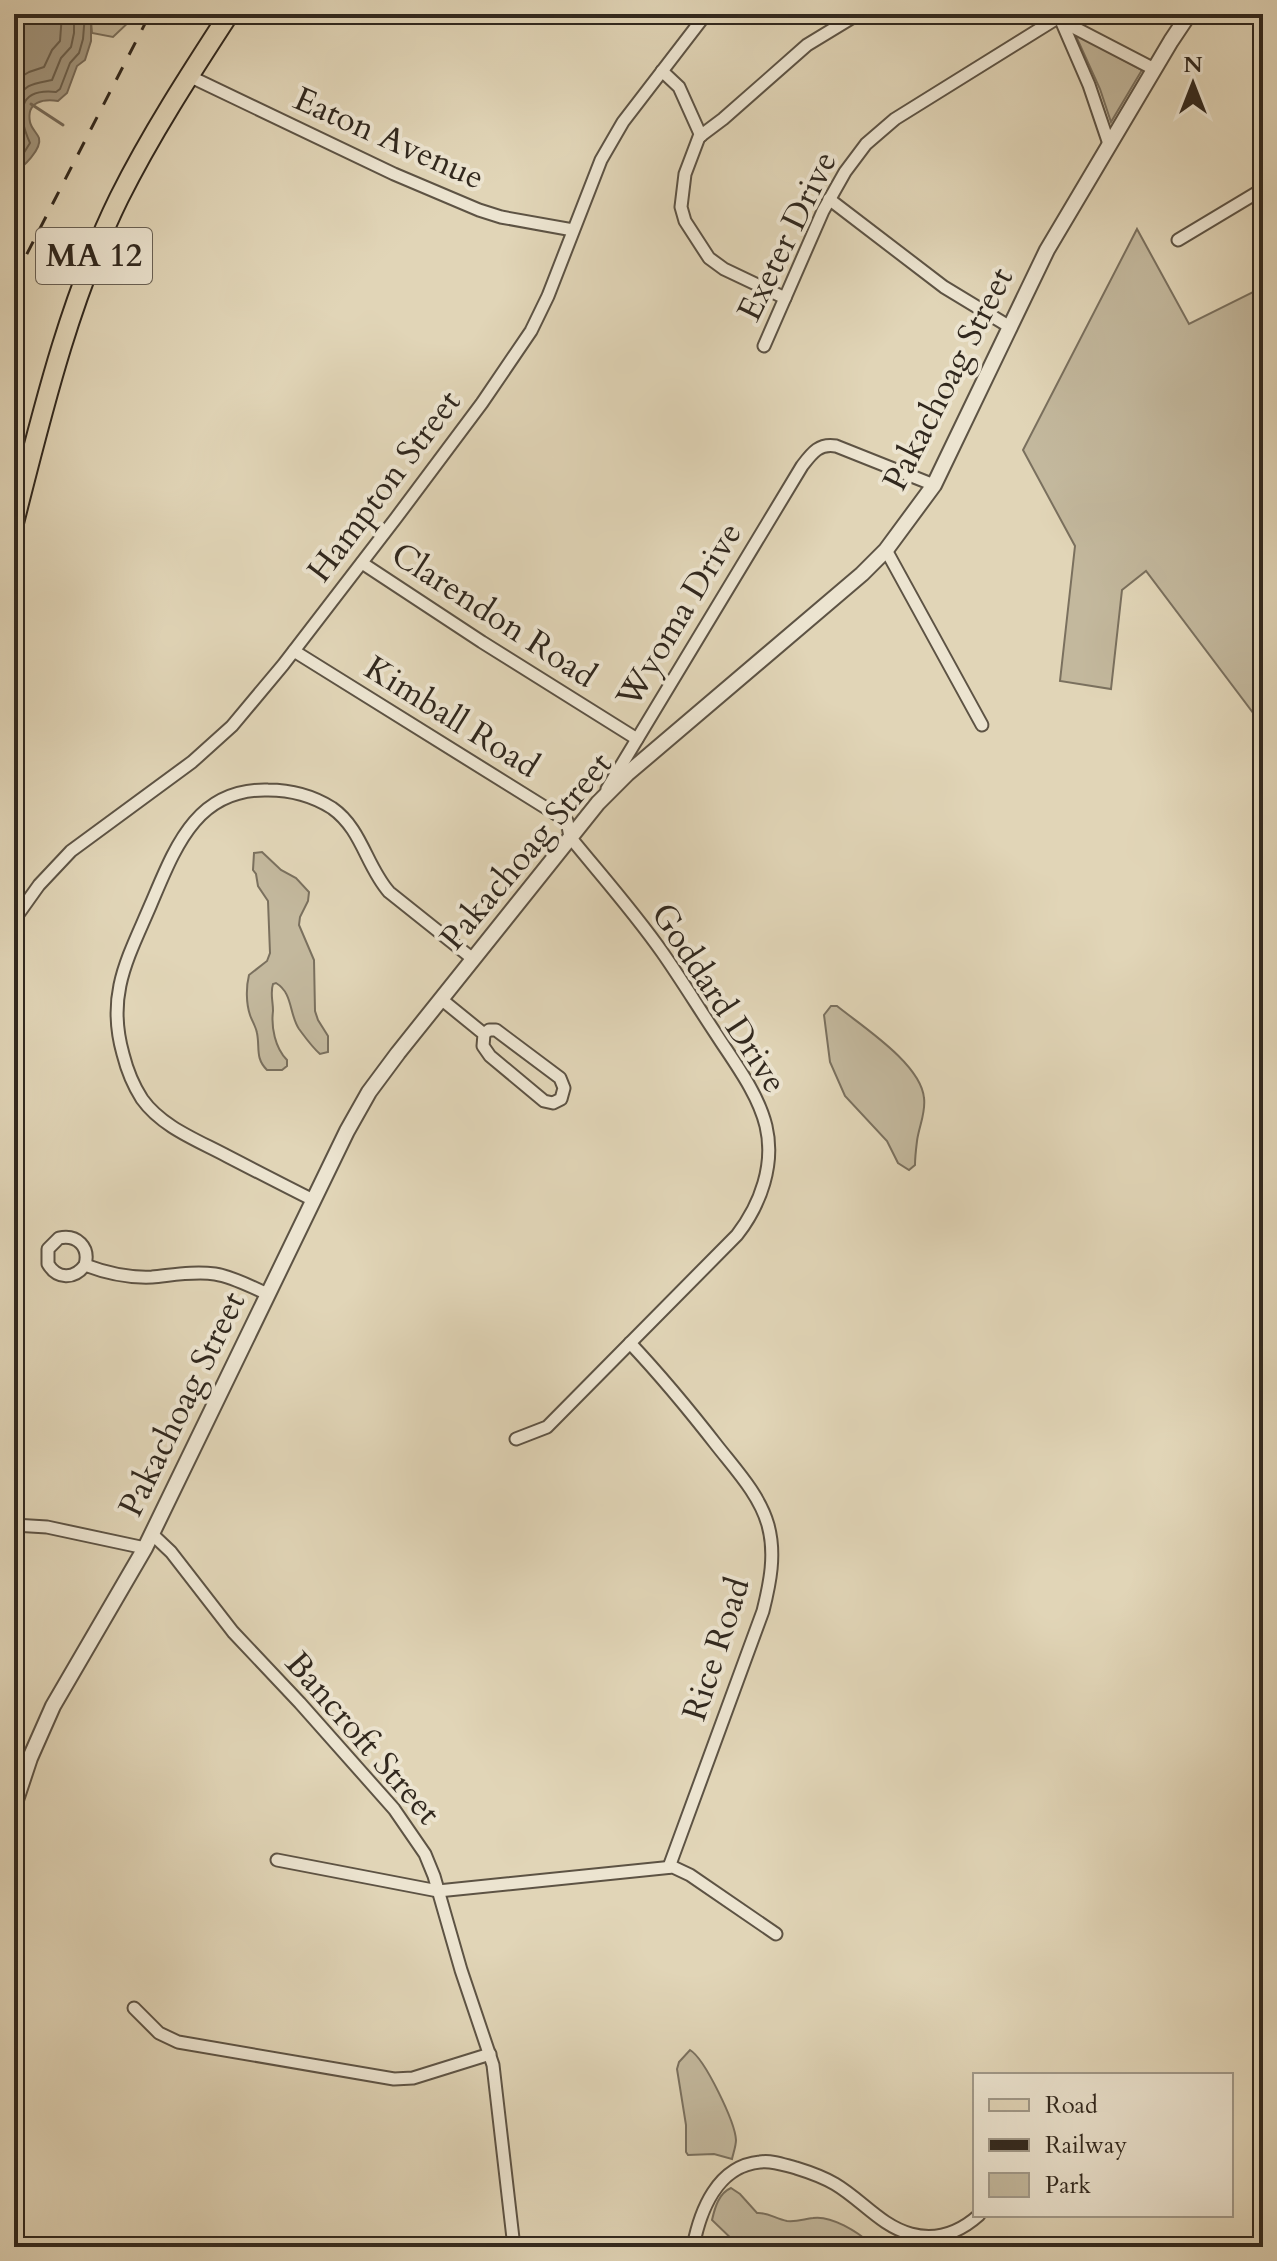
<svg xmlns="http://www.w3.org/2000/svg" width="1277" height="2261" font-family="Cardo,serif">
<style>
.green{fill:#c3b89d;stroke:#7a705e;stroke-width:2}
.water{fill:#a59a83;stroke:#776c5b;stroke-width:2}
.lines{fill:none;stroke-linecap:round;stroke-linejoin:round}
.shore{stroke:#6b6150;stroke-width:2}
.stream{stroke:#776c5b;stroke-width:3}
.minor-casing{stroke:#5d5344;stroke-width:15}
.tertiary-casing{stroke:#5d5344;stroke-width:18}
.primary-casing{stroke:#31281e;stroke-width:22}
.minor{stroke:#ece4d0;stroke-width:11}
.tertiary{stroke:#ece4d0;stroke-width:14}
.primary{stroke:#e1d5b7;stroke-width:18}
.rail{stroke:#31281e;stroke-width:3;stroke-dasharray:14 14;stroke-linecap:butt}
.labels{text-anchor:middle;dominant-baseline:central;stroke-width:8;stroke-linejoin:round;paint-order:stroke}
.shield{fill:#ece4d0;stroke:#696053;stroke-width:2}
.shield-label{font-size:32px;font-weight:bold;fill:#31281e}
.street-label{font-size:34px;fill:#31281e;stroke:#ece4d0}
</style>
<rect width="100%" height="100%" fill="#e1d5b7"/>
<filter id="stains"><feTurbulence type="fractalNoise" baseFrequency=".0025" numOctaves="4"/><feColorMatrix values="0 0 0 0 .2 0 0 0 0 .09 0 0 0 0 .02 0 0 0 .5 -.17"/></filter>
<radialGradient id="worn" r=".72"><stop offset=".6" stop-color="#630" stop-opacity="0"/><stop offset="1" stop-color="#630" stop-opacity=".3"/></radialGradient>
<g class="green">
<path d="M94,14h40l-2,5 -19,18 -21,-4 -1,-12z"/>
<path d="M1075,34l67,36 -31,52 -11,-33z"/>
<path d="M1137,229l52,95 74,-37v439l-117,-155 -24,19 -11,99 -51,-8 15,-135 -52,-96z"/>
<path d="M262,852l19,18 15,8 13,14 -1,9 -8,16 -1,8 15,35 1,51 3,9 10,16v16l-8,2c-8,-7 -15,-17 -21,-25 -10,-15 -6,-36 -23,-46l-3,1c-3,9 0,17 0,27 -2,16 2,37 14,49v6l-5,4h-15c-12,-12 -7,-22 -10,-37 -1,-6 -5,-12 -7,-18 -4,-12 -4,-28 -1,-40l18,-14 3,-8 -2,-52 -10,-15 -2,-12 -3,-4 1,-17z"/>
<path d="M831,1006h6c26,21 84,58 87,92 2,15 -5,28 -7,43 -1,8 -2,16 -2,24l-6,5 -11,-7 -11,-22 -42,-45 -15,-34 -6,-47z"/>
<path d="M690,2050c15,9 45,72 46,90 0,6 -3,14 -4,19l-18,-5 -26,1 -2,-3v-27l-9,-56 2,-7z"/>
<path d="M731,2188l9,6 17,19c10,-1 19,6 30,8 10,1 17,-2 26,-3 18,-3 45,14 58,26v3h-131l-28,-27c3,-13 7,-27 19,-32z"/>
</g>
<path class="water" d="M14,14h80l-3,7v20l-6,19 -8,6 -10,27 -9,8c-14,-2 -32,0 -28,21 1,6 7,11 9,16 3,11 -16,30 -25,34z"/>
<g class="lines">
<g class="shore">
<path d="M14,81l15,-9 15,-5 8,-17 8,-9 2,-27"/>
<path d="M14,103c12,-20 18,-19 38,-23l9,-22 10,-11 3,-14v-19"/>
<path d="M14,164l6,-5 10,-16c-13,-29 -13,-55 26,-51l4,-3 10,-26 9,-10 4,-14 2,-25"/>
</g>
<path class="stream" d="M31,104l32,21"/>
<defs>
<g id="minor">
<path d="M1060,18l29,67 20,59"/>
<path d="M662,71l17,16 22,49"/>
<path d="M189,76l205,98 85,36 22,7 72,13"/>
<path d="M829,199l115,88 66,40"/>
<path d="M1178,240l85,-51"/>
<path d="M785,298l-61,-29 -15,-11 -24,-37 -4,-14 4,-33 14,-37 24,-18 84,-74 51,-31"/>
<path d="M764,346l59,-135 22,-39 21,-28 29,-25 164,-102 16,11 79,41"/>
<path d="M886,550l96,175"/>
<path d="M362,563l120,79 155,97"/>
<path d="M294,651l273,170 3,16c31,38 64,75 92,115 19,27 36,55 54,82 18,28 42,59 50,92 9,38 -5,78 -29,109l-190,192 -31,12"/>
<path d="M607,789l195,-323c10,-13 17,-23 34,-20l98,39"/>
<path d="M14,920l25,-35 32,-34 121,-89 40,-36 51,-61 113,-147 86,-115 49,-72 17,-35 53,-136 22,-38 83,-108"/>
<path d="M441,999l43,35 5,-4h7l64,48 4,10 -3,11 -8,4 -9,-2 -54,-45 -7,-10 1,-12"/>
<path d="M313,1200c-28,-14 -57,-29 -86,-44 -30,-16 -65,-29 -85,-57 -9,-14 -15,-29 -19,-45 -17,-60 5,-96 28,-150 24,-56 45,-116 117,-114 22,0 45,6 64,18 30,21 34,58 57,84l84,67"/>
<path d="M85,1265c-11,15 -28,14 -37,-1v-15l11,-11c18,-4 31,9 26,27 21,8 44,13 67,12 21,-2 42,-6 63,-3 19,3 36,13 53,20"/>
<path d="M630,1343c32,34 60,68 88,104 19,24 42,49 50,78 8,29 2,58 -5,86l-94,256"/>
<path d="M14,1525l33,2 98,21"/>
<path d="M152,1534l19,18 62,80 67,71 94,106 31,45 9,22 27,94 32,95 21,182"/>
<path d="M277,1860l161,31 235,-24 17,8 86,59"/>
<path d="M134,2008l25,25 19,9 216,37 19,-1 77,-24"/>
<path d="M693,2247c7,-36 24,-81 67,-85 12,-2 24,3 36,6 13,4 27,9 39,16 27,16 46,42 76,50 26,7 49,-2 68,-19"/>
</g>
<path id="tertiary" d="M14,1806l16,-48 23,-52 92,-158 202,-417 22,-39 29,-39 200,-250 29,-29 235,-200 24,-24 48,-65 113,-235 124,-209 18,-27"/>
<path id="primary" d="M14,523c28,-110 55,-223 105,-325 32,-64 71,-124 110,-184"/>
</defs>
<use href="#minor" class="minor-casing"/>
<use href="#tertiary" class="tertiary-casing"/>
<use href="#primary" class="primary-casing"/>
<use href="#minor" class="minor"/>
<use href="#tertiary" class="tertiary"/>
<use href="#primary" class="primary"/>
<path class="rail" d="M14,279l136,-265"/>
</g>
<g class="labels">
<rect class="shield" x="36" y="228" width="116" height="56" rx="6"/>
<g class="shield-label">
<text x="94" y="256">MA 12</text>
</g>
<g class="street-label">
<text transform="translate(389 138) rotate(24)">Eaton Avenue</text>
<text transform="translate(787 236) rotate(-64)">Exeter Drive</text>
<text transform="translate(948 379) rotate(-63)">Pakachoag Street</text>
<text transform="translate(384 486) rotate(-53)">Hampton Street</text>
<text transform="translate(494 615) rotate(33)">Clarendon Road</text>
<text transform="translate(679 615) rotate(-59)">Wyoma Drive</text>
<text transform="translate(452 717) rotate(32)">Kimball Road</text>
<text transform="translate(526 851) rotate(-50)">Pakachoag Street</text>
<text transform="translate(719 998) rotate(57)">Goddard Drive</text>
<text transform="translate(182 1404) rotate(-64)">Pakachoag Street</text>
<text transform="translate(716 1649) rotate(-72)">Rice Road</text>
<text transform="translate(363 1738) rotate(49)">Bancroft Street</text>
</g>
</g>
<rect width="1277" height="2261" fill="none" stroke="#e1d5b7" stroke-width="48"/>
<rect x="16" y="16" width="1245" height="2229" fill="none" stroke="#31281e" stroke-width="4"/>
<rect x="24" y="24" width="1229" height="2213" fill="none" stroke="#31281e" stroke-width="2"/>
<rect x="973" y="2073" width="260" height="144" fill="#ece4d0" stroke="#a19989" stroke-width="2"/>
<rect x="989" y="2099" width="40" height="12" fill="#e1d5b7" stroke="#a19989" stroke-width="2"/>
<text x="1045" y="2113" font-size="24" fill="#31281e">Road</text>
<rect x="989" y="2139" width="40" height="12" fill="#31281e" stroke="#a19989" stroke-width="2"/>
<text x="1045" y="2153" font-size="24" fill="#31281e">Railway</text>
<rect x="989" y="2173" width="40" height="24" fill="#c3b89d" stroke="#a19989" stroke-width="2"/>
<text x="1045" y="2193" font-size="24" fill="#31281e">Park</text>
<g transform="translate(1193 84)" stroke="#ece4d0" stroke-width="6" paint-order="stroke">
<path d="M0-6L14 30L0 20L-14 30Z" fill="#31281e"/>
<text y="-12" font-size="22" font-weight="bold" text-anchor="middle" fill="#31281e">N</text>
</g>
<rect width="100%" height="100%" filter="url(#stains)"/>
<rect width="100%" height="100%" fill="url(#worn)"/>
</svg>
